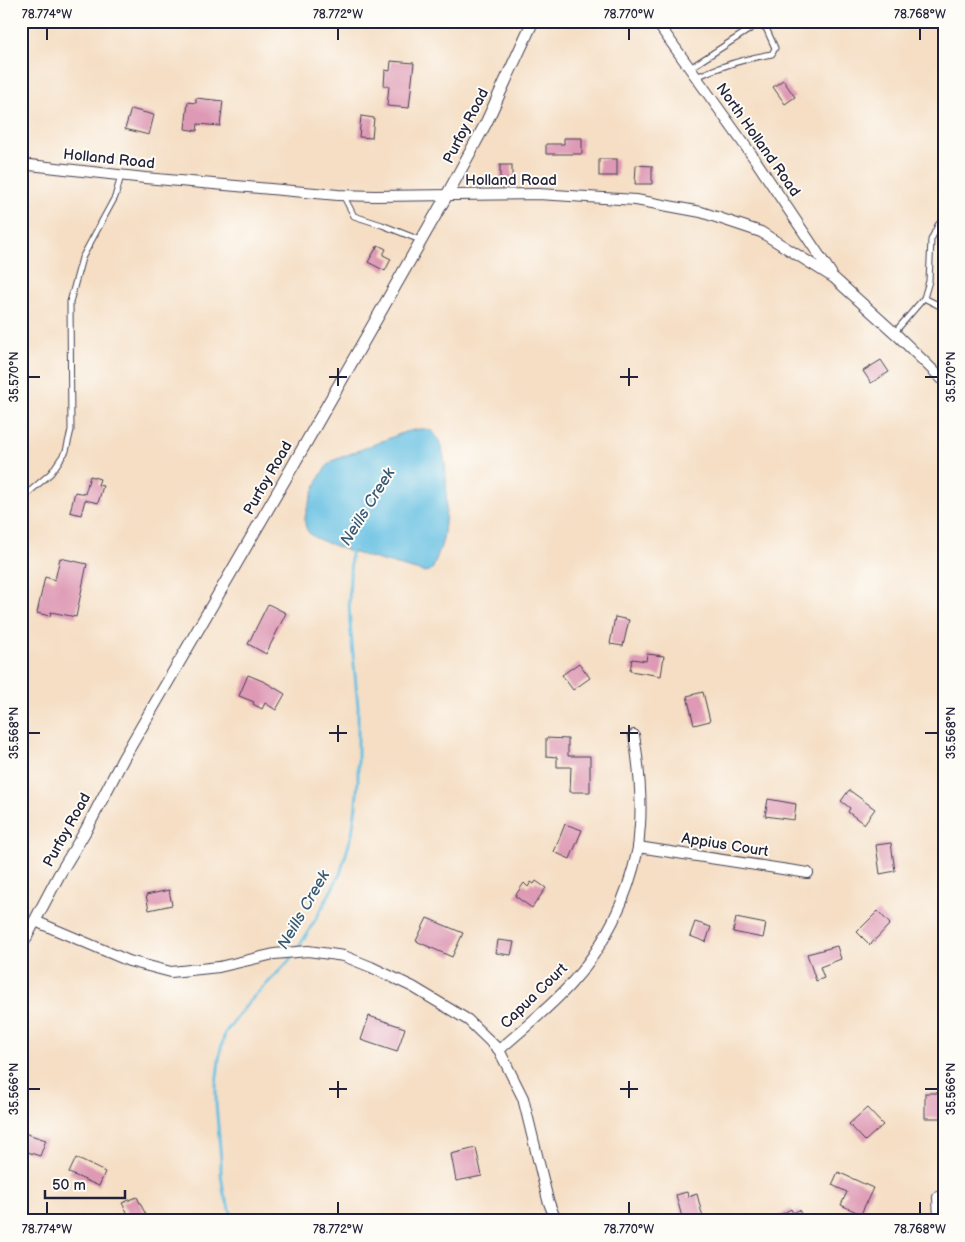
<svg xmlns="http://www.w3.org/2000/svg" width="965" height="1242" font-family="'Balsamiq Sans',sans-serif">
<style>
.water{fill:#65bfe2;stroke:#44708e}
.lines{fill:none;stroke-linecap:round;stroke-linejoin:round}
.stream{stroke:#65bfe2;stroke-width:3}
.building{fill:#de99b4}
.service-casing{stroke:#423e50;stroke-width:7}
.minor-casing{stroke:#423e50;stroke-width:12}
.tertiary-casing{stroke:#423e50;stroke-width:13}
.service{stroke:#fff;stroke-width:5}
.minor{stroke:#fff;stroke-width:10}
.tertiary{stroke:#fff;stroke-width:11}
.ticks{fill:none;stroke:#22223b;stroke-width:2}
.labels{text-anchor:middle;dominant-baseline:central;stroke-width:4;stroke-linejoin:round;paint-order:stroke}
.street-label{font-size:15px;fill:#22223b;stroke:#fdfcf7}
.water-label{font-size:16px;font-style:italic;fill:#395975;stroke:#fdfcf7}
.neatline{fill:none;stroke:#22223b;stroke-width:2}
.ticks-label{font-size:12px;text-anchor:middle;fill:#22223b}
</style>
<rect width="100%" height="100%" fill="#fdfcf7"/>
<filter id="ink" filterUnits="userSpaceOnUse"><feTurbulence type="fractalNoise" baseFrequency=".02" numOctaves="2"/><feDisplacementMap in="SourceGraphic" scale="10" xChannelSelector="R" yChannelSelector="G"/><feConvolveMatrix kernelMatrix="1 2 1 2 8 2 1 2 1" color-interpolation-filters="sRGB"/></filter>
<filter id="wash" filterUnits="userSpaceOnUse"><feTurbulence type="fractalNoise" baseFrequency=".0096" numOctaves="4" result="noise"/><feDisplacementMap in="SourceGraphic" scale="20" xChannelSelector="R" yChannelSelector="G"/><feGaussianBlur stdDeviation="1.12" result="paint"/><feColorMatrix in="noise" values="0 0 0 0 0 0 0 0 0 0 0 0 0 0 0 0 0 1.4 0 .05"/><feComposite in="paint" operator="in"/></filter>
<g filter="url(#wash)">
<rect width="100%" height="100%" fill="#f5dec4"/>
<path class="water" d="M419,429c5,0 11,0 15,4 17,18 13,82 9,106 -2,9 -7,19 -10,29l-3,3 -7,1c-31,-9 -63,-16 -93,-28 -6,-3 -15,-5 -20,-10 -9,-9 -4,-23 0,-33 5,-15 10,-29 22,-40l73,-29z"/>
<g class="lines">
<g class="stream">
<path d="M297,950l20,-33 23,-43 12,-40 4,-28 2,-26v-74l-8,-83 -1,-21 2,-50 1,-1"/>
<path d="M234,1221l-10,-27 -3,-20v-14l-5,-56v-19l4,-33 5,-19 23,-30 41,-42 4,-6"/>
</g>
</g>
<g id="blocks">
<g class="building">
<path d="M391,61l23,2 -5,45 -22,-2 2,-20h-5l1,-16 5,1z"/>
<path d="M783,80l12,17 -10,7 -12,-17z"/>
<path d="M196,98l27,3 -3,25 -22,-2 -1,7 -12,-2 3,-27 8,1z"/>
<path d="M131,109l23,6 -5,20 -24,-6z"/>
<path d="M361,116l13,2 -2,20 -13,-1z"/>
<path d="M564,138h18v16h-36v-10h18z"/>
<rect x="599" y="159" width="18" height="17"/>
<rect x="500" y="165" width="12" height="20"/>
<path d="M636,165l16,1v18h-17z"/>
<path d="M378,245l8,4 -3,6 8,4 -6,12 -17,-9z"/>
<path d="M881,360l8,12 -18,11 -8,-12z"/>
<path d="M90,476l10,3 -2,6 5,1 -5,17 -13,-3 -4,15 -11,-3 5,-20 10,2z"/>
<path d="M60,558l27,6 -11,53 -25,-5 -1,4 -13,-3 8,-36 10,3z"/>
<path d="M268,604l18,9 -20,41 -18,-10z"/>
<path d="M615,617l14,3 -6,26 -13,-2z"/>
<path d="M647,654l17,2 -3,20 -31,-5 2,-12 14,2z"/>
<path d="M579,663l11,15 -17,12 -11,-15z"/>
<path d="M248,675l17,7 20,12 -9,16 -11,-7 -3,6 -9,-5 1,-2 -15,-6z"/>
<path d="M703,692l7,29 -16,4 -7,-29z"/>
<path d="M546,738l22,1v17h22v36h-20l1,-25h-14v-10l-11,-1z"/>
<path d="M849,790l26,19 -11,15 -16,-12 2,-4 -9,-7z"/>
<path d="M768,799l28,5 -2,16 -29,-4z"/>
<path d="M565,824l17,6 -12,29 -16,-7z"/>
<path d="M891,843l4,28 -15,3 -4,-29z"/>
<path d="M536,881l10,7 -14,20 -17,-12 9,-13 4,4 3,-5 3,2z"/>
<path d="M169,890l3,15 -23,5 -3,-15z"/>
<path d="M878,911l12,13 -20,21 -13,-13z"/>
<path d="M427,918l36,15 -11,24 -36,-16z"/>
<path d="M736,918l30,6 -3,14 -30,-6z"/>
<path d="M695,922l16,5 -5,15 -16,-6z"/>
<path d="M498,940l16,2 -3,13 -15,-2z"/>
<path d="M837,946l4,13 -21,8 4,11 -8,3 -9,-27z"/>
<path d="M369,1016l36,12 -8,24 -36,-12z"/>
<rect x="925" y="1093" width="19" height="25"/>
<path d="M867,1108l16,17 -18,16 -16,-17z"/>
<path d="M21,1132l25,8 -6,16 -19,-6z"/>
<path d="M476,1148l6,28 -26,5 -5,-27z"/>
<path d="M76,1158l29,14 -6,14 -30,-13z"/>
<path d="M838,1172l35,16 -12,26 -20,-9 6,-13 -15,-7z"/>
<path d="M687,1192l1,5 9,-3 6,24 -11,3h-9l-7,-26z"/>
<path d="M137,1197l12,24h-17l-10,-18z"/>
<path d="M791,1209l2,4 6,-3 6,11h-36z"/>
</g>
</g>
</g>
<g filter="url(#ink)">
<use href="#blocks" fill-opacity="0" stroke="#423e50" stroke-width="1"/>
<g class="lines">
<defs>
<g id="service">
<path d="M690,68l68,-44 8,4 9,20 -3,6c-25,4 -53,13 -76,23"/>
<path d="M343,195l11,21 28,9 38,15"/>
<path d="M924,298l20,10"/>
<path d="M895,332l29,-34 5,-17 2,-41 7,-15 6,-6"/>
<path d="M21,499l30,-26 15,-22 5,-21 -1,-128 12,-44 33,-61 6,-21"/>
</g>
<g id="minor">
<path d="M656,21l98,137 77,115"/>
<path d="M21,164l124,14 193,17 37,1 163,-2 98,6 65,12 60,20 73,46 63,57 47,46"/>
<path d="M638,847l170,26"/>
<path d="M35,921l94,40 42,11 48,-5 55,-13 34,-3 36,5 27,11 42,20 55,33 31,30 24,48 25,102 8,21"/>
<path d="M499,1050c24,-21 49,-41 70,-64 35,-38 59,-88 69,-138 1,-7 1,-15 2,-23 2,-32 -1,-59 -6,-90"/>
<path d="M938,1197l1,24"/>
</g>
<path id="tertiary" d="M21,947l38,-72 27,-45 37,-71 168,-290 156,-274 39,-72 47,-102"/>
</defs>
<use href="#service" class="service-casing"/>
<use href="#minor" class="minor-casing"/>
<use href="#tertiary" class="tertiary-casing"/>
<use href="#service" class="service"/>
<use href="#minor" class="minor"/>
<use href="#tertiary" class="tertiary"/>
</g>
</g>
<path class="ticks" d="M47,28v12M338,28v12M629,28v12M920,28v12M338,368v18M629,368v18M28,377h12M329,377h18M620,377h18M925,377h13M338,725v17M629,725v17M28,733h12M329,733h18M620,733h18M925,733h13M338,1081v17M629,1081v17M28,1089h12M329,1089h18M620,1089h18M925,1089h13M47,1202v12M338,1202v12M629,1202v12M920,1202v12"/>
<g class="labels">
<g class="street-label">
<text transform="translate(466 126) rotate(-63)">Purfoy Road</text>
<text transform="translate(758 140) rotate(55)">North Holland Road</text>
<text transform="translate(109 159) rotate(6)">Holland Road</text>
<text x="511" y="180">Holland Road</text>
<text transform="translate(268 478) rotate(-60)">Purfoy Road</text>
<text transform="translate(67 830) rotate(-61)">Purfoy Road</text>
<text transform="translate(725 845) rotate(9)">Appius Court</text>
<text transform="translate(534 996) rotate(-44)">Capua Court</text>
</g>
<g class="water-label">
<text transform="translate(368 507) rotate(-58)">Neills Creek</text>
<text transform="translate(304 910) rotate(-60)">Neills Creek</text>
</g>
</g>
<rect width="965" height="1242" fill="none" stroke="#fdfcf7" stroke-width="55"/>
<path d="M45 1190v8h80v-8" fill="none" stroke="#22223b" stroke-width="2.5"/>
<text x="52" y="1190" font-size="15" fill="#22223b" stroke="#fdfcf7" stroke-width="4" paint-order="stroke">50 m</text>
<rect x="28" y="28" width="910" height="1186" class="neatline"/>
<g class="ticks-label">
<text x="47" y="18">78.774°W</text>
<text x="338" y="18">78.772°W</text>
<text x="629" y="18">78.770°W</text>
<text x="920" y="18">78.768°W</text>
<text transform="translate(14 377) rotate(-90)" y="4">35.570°N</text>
<text transform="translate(951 377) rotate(-90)" y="4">35.570°N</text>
<text transform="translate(14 733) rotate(-90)" y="4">35.568°N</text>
<text transform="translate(951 733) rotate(-90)" y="4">35.568°N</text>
<text transform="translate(14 1089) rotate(-90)" y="4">35.566°N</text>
<text transform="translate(951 1089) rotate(-90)" y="4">35.566°N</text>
<text x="47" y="1233">78.774°W</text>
<text x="338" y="1233">78.772°W</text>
<text x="629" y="1233">78.770°W</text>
<text x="920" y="1233">78.768°W</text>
</g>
</svg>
